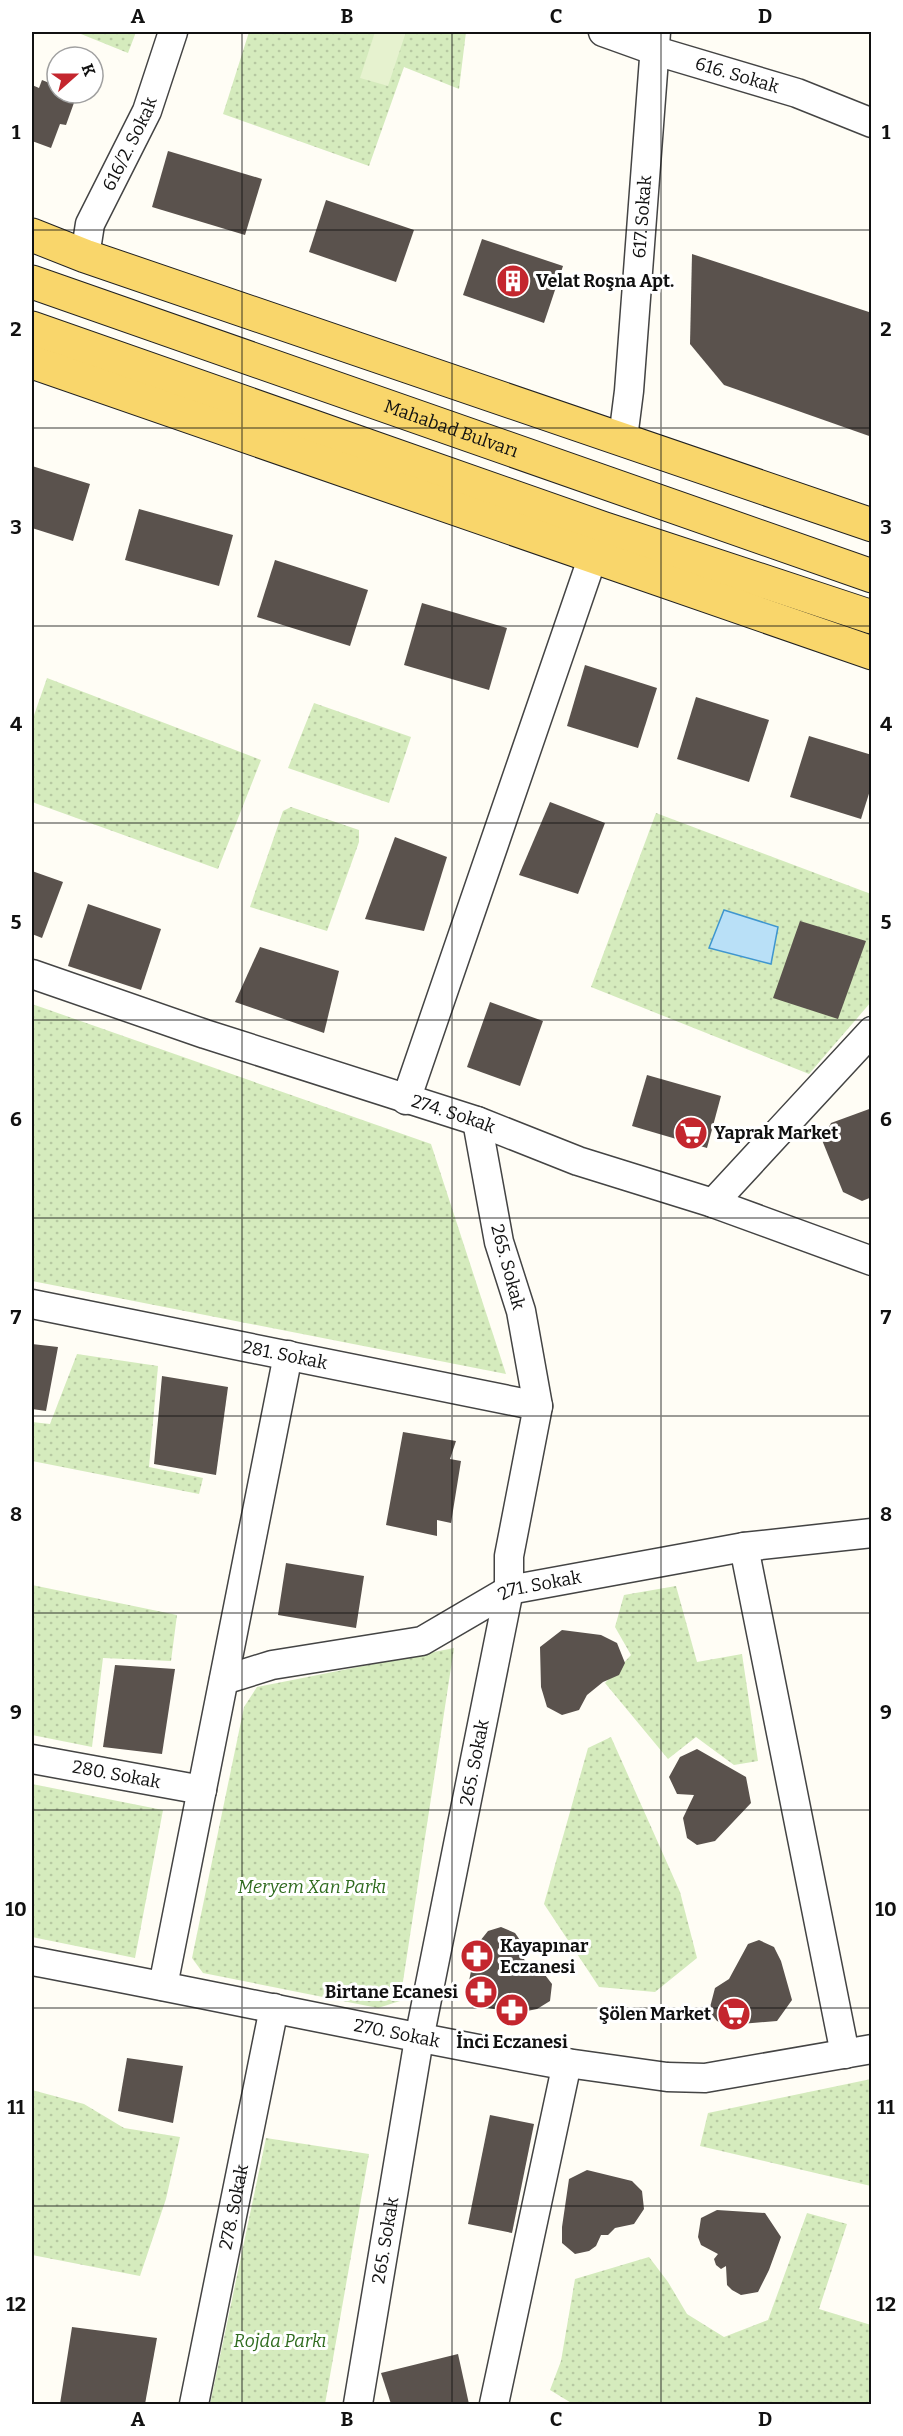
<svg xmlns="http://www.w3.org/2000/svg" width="903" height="2436" font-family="Bitter,serif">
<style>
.grass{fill:url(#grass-dots)}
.pitch{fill:#e6f2cf}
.water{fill:#b9e0f7;stroke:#3f96cf;stroke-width:1.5}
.building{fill:#5a524d}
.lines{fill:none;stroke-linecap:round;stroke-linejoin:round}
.minor-casing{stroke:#444;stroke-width:31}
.major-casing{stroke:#222;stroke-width:35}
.minor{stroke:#fff;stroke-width:28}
.major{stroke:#f9d66b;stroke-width:33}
.grid{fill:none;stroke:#111;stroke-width:1.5;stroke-opacity:0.55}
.labels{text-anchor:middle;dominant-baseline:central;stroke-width:6;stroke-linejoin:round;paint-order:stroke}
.street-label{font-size:18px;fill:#111;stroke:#fff}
.poi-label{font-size:18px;font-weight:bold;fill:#111;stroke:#fff;text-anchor:start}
.park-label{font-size:18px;font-style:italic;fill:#2f6b1f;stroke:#fff}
.neatline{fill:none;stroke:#111;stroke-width:2}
.grid-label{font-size:20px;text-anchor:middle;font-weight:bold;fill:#111}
</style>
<defs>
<pattern id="grass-dots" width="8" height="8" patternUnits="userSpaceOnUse" patternTransform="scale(1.5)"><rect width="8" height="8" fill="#d5ebbd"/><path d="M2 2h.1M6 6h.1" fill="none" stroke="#b6c8a1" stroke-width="1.8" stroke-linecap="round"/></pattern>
</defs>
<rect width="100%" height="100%" fill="#fffdf5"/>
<g class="grass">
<path d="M76,32h60l-8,21z"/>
<path d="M249,32h217l-7,57 -55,-22 -35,99 -146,-52z"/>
<path d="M47,678l214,82 -43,109 -186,-67v-81z"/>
<path d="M314,703l97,34 -22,66 -101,-35z"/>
<path d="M291,807l68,23v12l-32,89 -77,-24 33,-96z"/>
<path d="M656,813l215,81v108l-62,72 -218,-87z"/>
<path d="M32,1004l399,140 75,230 -474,-93z"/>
<path d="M77,1354l81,12 -9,101 54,11 -4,16 -167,-33v-39l18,2z"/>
<path d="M32,1585l145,30 -6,46 -68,-3 -11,89 -60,-12z"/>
<path d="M676,1586l21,76 45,-8 16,107 -24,4 -38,-28 -28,22 -63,-76 26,-28 -16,-28 9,-32z"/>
<path d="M454,1648l-54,353 -22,7 -175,-35 -11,-15 52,-251 13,-20z"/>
<path d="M611,1737l69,155 17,66 -42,34 -56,-5 -55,-83 44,-156z"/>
<path d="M32,1784l131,26 -28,148 -103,-21z"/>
<path d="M871,2079v107l-171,-40 8,-33z"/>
<path d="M32,2090l52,14 40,24 56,9 -14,62 -26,77 -108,-21z"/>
<path d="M266,2138l103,16 -44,250h-115z"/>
<path d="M807,2213l40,11 -28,85 52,16 -2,36 2,1v42h-298l-23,-14 11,-29 14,-82 74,-22 19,25 19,32 37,23 44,-17z"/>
</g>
<path class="pitch" d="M375,32h31l-18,54 -28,-8z"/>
<path class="water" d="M724,910l54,17 -7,37 -62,-16z"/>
<g class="building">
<path d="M42,80l15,6v7h16l-2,6 4,1 -9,25 -6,-1 -9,24 -19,-7v-56l7,3z"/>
<path d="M168,151l94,28 -17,56 -93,-28z"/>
<path d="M326,200l88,30 -18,52 -87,-30z"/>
<path d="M482,239l81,27 -19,57 -81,-28z"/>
<path d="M692,254l180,59v124l-148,-52 -34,-41z"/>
<path d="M32,466l58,18 -17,57 -41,-13z"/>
<path d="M139,509l94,26 -14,51 -94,-26z"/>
<path d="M275,560l93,30 -18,56 -93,-29z"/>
<path d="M422,603l85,25 -18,62 -85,-25z"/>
<path d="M585,665l72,23 -19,60 -71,-22z"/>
<path d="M696,697l73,23 -20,62 -72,-23z"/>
<path d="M809,736l63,19v29l-11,35 -71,-22z"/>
<path d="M550,802l55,21 -27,71 -59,-19z"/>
<path d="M395,837l52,20 -23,74 -59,-12z"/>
<path d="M32,871l31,11 -21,56 -10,-4z"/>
<path d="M88,904l73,25 -20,61 -73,-24z"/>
<path d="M800,921l66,20 -28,78 -65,-21z"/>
<path d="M260,947l79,24 -15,62 -89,-31z"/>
<path d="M490,1002l53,19 -23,65 -53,-19z"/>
<path d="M647,1075l74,21 -14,52 -75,-22z"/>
<path d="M872,1108v89l-10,4 -19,-9 -21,-52 9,-17z"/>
<path d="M32,1344l26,3 -12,64 -14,-2z"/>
<path d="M162,1376l66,11 -12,88 -62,-11z"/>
<path d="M403,1432l53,9 -6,18 11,2 -10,62 -14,-3v16l-51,-11z"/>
<path d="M286,1563l78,13 -8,52 -78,-13z"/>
<path d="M562,1630l39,5 16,8 8,20 -6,12 -16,7 -16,13 -8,15 -17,5 -15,-8 -6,-20 -1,-40z"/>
<path d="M115,1665l60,4 -13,85 -59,-7z"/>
<path d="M697,1749l49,28 5,26 -36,38 -18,4 -10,-7 -4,-20 11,-23 -17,-1 -8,-17 11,-20z"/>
<path d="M501,1927l14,6 7,10 2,16 6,10 12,2 10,13 -2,17 -13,8 -20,4 -34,-6 -15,-21 8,-40 12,-15z"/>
<path d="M759,1940l15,7 7,14 11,39 -15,21 -48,4 -12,-4 -8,-10 6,-23 14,-9 19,-35z"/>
<path d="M127,2058l56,8 -10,57 -55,-12z"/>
<path d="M490,2115l44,9 -22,109 -44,-9z"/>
<path d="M587,2170l45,11 10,10 2,18 -10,15 -19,4 -7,7h-7l-5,11 -7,5 -14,3 -13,-11v-16l7,-48z"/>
<path d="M717,2210l48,3 16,24 -12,33 -11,22 -17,3 -9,-5 -5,-5 -1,-19 -5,3 -5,-4 -2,-6 4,-5 -17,-9 -3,-8 3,-19z"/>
<path d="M72,2327l85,11 -12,66h-85z"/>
<path d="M458,2354l11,50h-78l-10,-31z"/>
</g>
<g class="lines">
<defs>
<g id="minor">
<path id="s1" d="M603,32l53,19 141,42 75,30"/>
<path id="s2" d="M85,256l5,-32 57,-113 26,-79"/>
<path id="s3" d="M623,438l6,-47 27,-359"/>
<path id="s4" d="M32,974l173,60 272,87 101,40 135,42 159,58"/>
<path d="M406,1100l187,-544"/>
<path d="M713,1203l159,-172"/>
<path id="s5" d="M32,1304l506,102"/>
<path d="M744,1547l101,507"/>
<path id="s6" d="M224,1680l48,-15 150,-24 87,-51 235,-43 128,-14"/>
<path id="s7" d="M32,1759l170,31"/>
<path id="s8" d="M32,1961c177,33 354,72 532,104l3,-2 100,14 38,1 167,-29"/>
<path d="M163,1986l125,-631"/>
<path id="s9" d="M194,2404l80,-396"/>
<path id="s10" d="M358,2404l61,-365 90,-449v-34l29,-150 -17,-95 -22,-69 -22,-121"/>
<path d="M494,2404l73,-341"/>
</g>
<g id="major">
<path d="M32,235l53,21 787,269"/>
<path id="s11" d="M32,282l840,294"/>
<path d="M32,328l570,200 270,89"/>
<path d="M32,362l840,291"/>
</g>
</defs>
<use href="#minor" class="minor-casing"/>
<use href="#major" class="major-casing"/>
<use href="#minor" class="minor"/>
<use href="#major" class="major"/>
</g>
<path class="grid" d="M242,32v2372M452,32v2372M661,32v2372M32,230h840M32,428h840M32,626h840M32,823h840M32,1020h840M32,1218h840M32,1416h840M32,1613h840M32,1810h840M32,2008h840M32,2206h840"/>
<defs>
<symbol id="building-disc" viewBox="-11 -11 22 22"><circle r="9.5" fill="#c4262e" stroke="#fff"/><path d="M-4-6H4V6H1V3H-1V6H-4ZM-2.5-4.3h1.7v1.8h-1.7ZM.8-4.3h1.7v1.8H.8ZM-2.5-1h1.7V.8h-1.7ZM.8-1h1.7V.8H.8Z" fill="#fff"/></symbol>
<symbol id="supermarket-disc" viewBox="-11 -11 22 22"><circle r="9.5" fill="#c4262e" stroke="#fff"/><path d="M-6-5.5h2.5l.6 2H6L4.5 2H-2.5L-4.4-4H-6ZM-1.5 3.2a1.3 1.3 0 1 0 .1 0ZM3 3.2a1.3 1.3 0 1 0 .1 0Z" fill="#fff"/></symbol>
<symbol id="pharmacy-disc" viewBox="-11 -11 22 22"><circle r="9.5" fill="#c4262e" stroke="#fff"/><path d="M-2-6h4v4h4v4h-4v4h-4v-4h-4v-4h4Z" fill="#fff"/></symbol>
</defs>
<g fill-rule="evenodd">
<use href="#building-disc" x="494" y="262" width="38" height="38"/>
<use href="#supermarket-disc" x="672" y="1114" width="38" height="38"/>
<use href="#pharmacy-disc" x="458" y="1937" width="38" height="38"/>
<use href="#pharmacy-disc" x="462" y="1973" width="38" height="38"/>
<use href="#pharmacy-disc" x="493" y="1991" width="38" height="38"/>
<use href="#supermarket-disc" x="715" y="1995" width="38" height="38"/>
</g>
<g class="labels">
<g class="street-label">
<text stroke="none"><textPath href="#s1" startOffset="141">616. Sokak</textPath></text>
<text stroke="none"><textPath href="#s2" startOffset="122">616/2. Sokak</textPath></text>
<text stroke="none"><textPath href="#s3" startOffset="222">617. Sokak</textPath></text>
<text stroke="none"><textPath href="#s11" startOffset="444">Mahabad Bulvarı</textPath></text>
<text stroke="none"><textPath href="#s4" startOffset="444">274. Sokak</textPath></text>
<text transform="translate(508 1267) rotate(75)">265. Sokak</text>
<text stroke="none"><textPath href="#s5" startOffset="258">281. Sokak</textPath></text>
<text stroke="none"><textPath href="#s6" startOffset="334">271. Sokak</textPath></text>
<text stroke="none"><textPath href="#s10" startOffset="652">265. Sokak</textPath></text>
<text stroke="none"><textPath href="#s7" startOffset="86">280. Sokak</textPath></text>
<text stroke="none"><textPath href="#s8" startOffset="372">270. Sokak</textPath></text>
<text stroke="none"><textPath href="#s9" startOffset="201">278. Sokak</textPath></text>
<text stroke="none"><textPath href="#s10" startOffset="166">265. Sokak</textPath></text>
</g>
<g class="poi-label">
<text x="536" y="281">Velat Roşna Apt.</text>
<text x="714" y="1133">Yaprak Market</text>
<text x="500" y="1946">Kayapınar<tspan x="500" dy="21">Eczanesi</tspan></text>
<text x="458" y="1992" text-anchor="end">Birtane Ecanesi</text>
<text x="711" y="2014" text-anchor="end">Şölen Market</text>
<text x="512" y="2042" text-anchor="middle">İnci Eczanesi</text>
</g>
<g class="park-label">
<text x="312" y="1887">Meryem Xan Parkı</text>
<text x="280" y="2341">Rojda Parkı</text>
</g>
</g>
<rect width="903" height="2436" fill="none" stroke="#ffffff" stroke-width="66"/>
<g transform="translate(75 75) rotate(69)"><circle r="28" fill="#ffffff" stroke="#a0a0a0" stroke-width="1.5"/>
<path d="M0-4.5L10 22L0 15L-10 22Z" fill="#c4262e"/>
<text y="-9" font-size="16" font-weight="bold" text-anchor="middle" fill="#111111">K</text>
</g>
<rect x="33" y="33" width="837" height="2370" class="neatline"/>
<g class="grid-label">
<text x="138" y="23">A</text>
<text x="347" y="23">B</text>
<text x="556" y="23">C</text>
<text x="765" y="23">D</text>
<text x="16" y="139">1</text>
<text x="886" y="139">1</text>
<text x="16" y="336">2</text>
<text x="886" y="336">2</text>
<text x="16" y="534">3</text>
<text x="886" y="534">3</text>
<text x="16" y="731">4</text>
<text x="886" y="731">4</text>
<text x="16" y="929">5</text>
<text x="886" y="929">5</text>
<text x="16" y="1126">6</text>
<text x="886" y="1126">6</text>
<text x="16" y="1324">7</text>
<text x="886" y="1324">7</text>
<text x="16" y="1521">8</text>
<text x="886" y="1521">8</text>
<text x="16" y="1719">9</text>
<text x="886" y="1719">9</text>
<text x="16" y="1916">10</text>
<text x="886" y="1916">10</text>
<text x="16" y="2114">11</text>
<text x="886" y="2114">11</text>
<text x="16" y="2311">12</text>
<text x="886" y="2311">12</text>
<text x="138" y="2426">A</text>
<text x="347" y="2426">B</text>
<text x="556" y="2426">C</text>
<text x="765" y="2426">D</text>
</g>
</svg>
